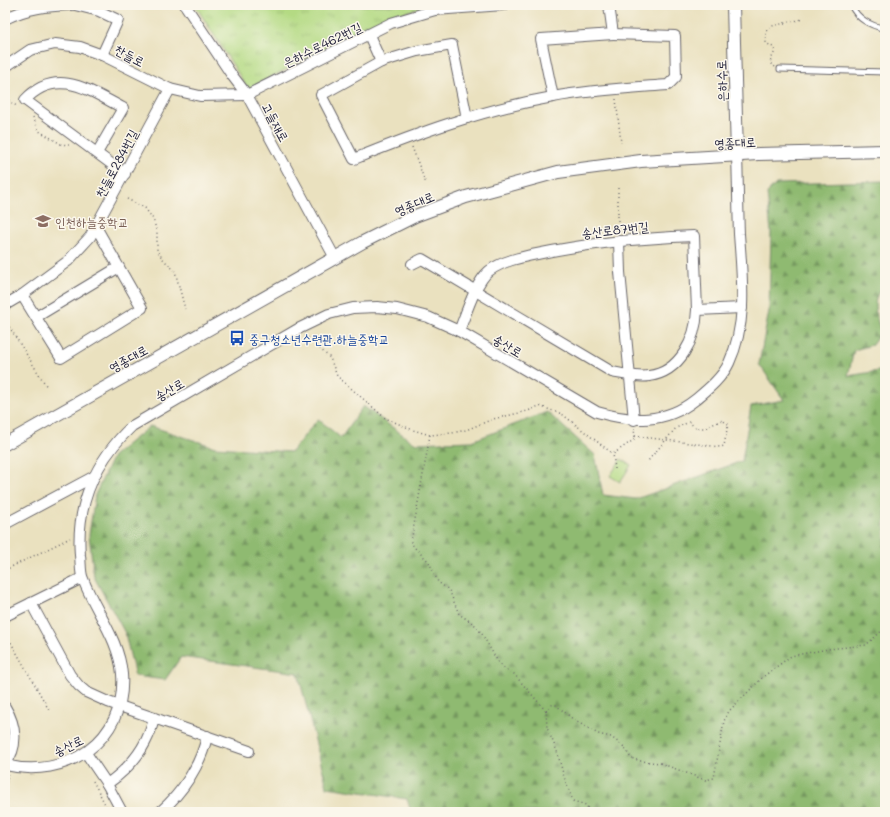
<svg xmlns="http://www.w3.org/2000/svg" width="890" height="817" font-family="Mali,'Poor Story',sans-serif">
<style>
.grass{fill:url(#grass-tufts);stroke:#6b7e5f}
.forest{fill:url(#forest-firs);stroke:#586e56}
.pitch{fill:#b4da83;stroke:#6b7e5f}
.lines{fill:none;stroke-linecap:round;stroke-linejoin:round}
.service-casing{stroke:#686569;stroke-width:7}
.minor-casing{stroke:#686569;stroke-width:12}
.tertiary-casing{stroke:#686569;stroke-width:14}
.path{stroke:#686569;stroke-width:1.5;stroke-dasharray:1 3;stroke-linecap:butt}
.service{stroke:#fff;stroke-width:5}
.minor{stroke:#fff;stroke-width:10}
.tertiary{stroke:#fff;stroke-width:12}
.labels{text-anchor:middle;dominant-baseline:central;stroke-width:3;stroke-linejoin:round;paint-order:stroke}
.street-label{font-size:13px;fill:#22223b;stroke:#fbf7ec}
.education-label{font-size:13px;fill:#785e54;stroke:#fbf7ec;text-anchor:start}
.transit-label{font-size:13px;fill:#164399;stroke:#fbf7ec;text-anchor:start}
</style>
<defs>
<pattern id="grass-tufts" width="24" height="20" patternUnits="userSpaceOnUse"><rect width="24" height="20" fill="#b4da83"/><path d="M3 7l-1-3M5 7V3M7 7l1-3M15 17l-1-3M17 17v-4M19 17l1-3" fill="none" stroke="#9abb72"/></pattern>
<pattern id="forest-firs" width="22" height="20" patternUnits="userSpaceOnUse"><rect width="22" height="20" fill="#8fba71"/><path d="M5 1l3.5 6h-7zM16 11l3.5 6h-7z" fill="#74975e"/></pattern>
</defs>
<rect width="100%" height="100%" fill="#fbf7ec"/>
<filter id="ink" filterUnits="userSpaceOnUse"><feTurbulence type="fractalNoise" baseFrequency=".025" numOctaves="2"/><feDisplacementMap in="SourceGraphic" scale="8" xChannelSelector="R" yChannelSelector="G"/><feConvolveMatrix kernelMatrix="1 2 1 2 8 2 1 2 1" color-interpolation-filters="sRGB"/></filter>
<filter id="wash" filterUnits="userSpaceOnUse"><feTurbulence type="fractalNoise" baseFrequency=".012" numOctaves="4" result="noise"/><feDisplacementMap in="SourceGraphic" scale="16" xChannelSelector="R" yChannelSelector="G"/><feGaussianBlur stdDeviation="0.9" result="paint"/><feColorMatrix in="noise" values="0 0 0 0 0 0 0 0 0 0 0 0 0 0 0 0 0 1.4 0 .05"/><feComposite in="paint" operator="in"/></filter>
<g filter="url(#wash)">
<rect width="100%" height="100%" fill="#eae1bf"/>
<path class="grass" d="M195,5h235l-44,13 -138,71z"/>
<path class="forest" d="M885,181v101c-14,19 -11,27 -4,50l-9,13 -18,5 -6,26 37,-6v442h-474l-4,-13 -80,-12 -29,-114 -117,-16 -16,23 -30,-4 -10,-43 -31,-56 -5,-42 6,-40 18,-39 37,-30 65,21 76,5 27,-33 23,19 22,-32 51,37 58,-2 75,-29 48,43 8,40 33,4 106,-38 9,-55 33,-6 -25,-36 10,-53 2,-79 -4,-39 9,-9z"/>
<path class="pitch" d="M621,459l10,6 -11,17 -10,-6z"/>
</g>
<g filter="url(#ink)">
<g class="lines">
<defs>
<g id="service">
<path d="M851,5c7,15 19,20 34,24"/>
<path d="M780,69l105,3"/>
</g>
<g id="minor">
<path d="M75,5l24,6 19,9 -16,35"/>
<path d="M185,5l46,69 16,21 88,163"/>
<path d="M5,19c21,-11 42,-13 66,-14"/>
<path d="M369,35l12,27 36,-11 35,-6 15,73"/>
<path d="M381,62l-60,33 33,64c64,-26 130,-50 199,-62 38,-7 76,-9 115,-12l8,-8 -1,-41 -62,-2"/>
<path d="M5,67l25,-17 25,-6 25,3 22,8 68,34 30,7 47,-1 144,-72 44,-13 68,-5"/>
<path d="M553,97l-12,-58 72,-5 -4,-29"/>
<path d="M97,153l26,-45c-33,-17 -66,-42 -98,-8l100,74"/>
<path d="M619,241l1,31 14,148"/>
<path d="M412,264l10,-5 190,113c12,2 25,6 37,4 31,-4 47,-37 48,-66"/>
<path d="M22,295l39,63 81,-50 -46,-81"/>
<path d="M5,305l17,-10 46,-34 22,-24 80,-148"/>
<path d="M36,317l83,-50"/>
<path d="M459,331c7,-17 16,-48 30,-60 13,-10 33,-14 48,-17 52,-11 105,-16 157,-18l3,74 45,-2"/>
<path d="M5,524l88,-47"/>
<path d="M31,603l39,72 9,11 7,6 22,10 141,49"/>
<path d="M5,616l77,-38"/>
<path d="M5,707c11,18 14,40 0,57"/>
<path d="M86,753l21,31 15,28"/>
<path d="M5,765c61,15 122,-24 117,-91 -3,-35 -27,-63 -39,-95 -3,-6 -2,-16 -3,-24 -4,-50 15,-94 52,-129l166,-97 31,-15 24,-6 24,-1 20,2 31,8 31,14 138,81c34,10 68,12 98,-12 12,-10 27,-22 34,-37 19,-41 13,-86 10,-129 -1,-26 -1,-52 -2,-79"/>
<path d="M107,784c23,-16 41,-38 47,-66"/>
<path d="M160,812c22,-19 41,-47 47,-76"/>
</g>
<g id="tertiary">
<path d="M733,5l4,150"/>
<path d="M5,444l358,-202 52,-26 51,-19 92,-25 83,-11 117,-7 127,-3"/>
</g>
</defs>
<use href="#service" class="service-casing"/>
<use href="#minor" class="minor-casing"/>
<use href="#tertiary" class="tertiary-casing"/>
<g class="path">
<path d="M775,67l-5,-5 5,-11 -2,-4 -7,-4v-12l6,-5 31,-7"/>
<path d="M5,98l13,9"/>
<path d="M616,99l5,44"/>
<path d="M33,117l6,14 22,13 8,1"/>
<path d="M412,147l14,37"/>
<path d="M618,188v44"/>
<path d="M127,199l18,9 8,11 4,13v18l5,8 13,13 10,38"/>
<path d="M5,320l42,67"/>
<path d="M305,335l25,23 7,18 48,42 28,12 17,5 22,-2 14,-3 27,-11 35,-8 11,-5 23,8 51,40"/>
<path d="M430,435l-19,107 3,5 15,15 9,20 11,8 10,24 15,10 8,10 16,28 7,7 9,5 32,37 1,17 10,23 7,26 9,24 13,4 4,7"/>
<path d="M635,436l85,11 4,-1 4,-22 -6,-4 -17,8h-9l-7,-6 -13,6 -29,34"/>
<path d="M615,469l-2,-15 22,-15 -1,-11"/>
<path d="M5,570l65,-32"/>
<path d="M5,632l44,78"/>
<path d="M546,711l6,-6h4l18,15 24,14 13,3 12,9 8,12 10,3 19,2 45,17 9,-2 10,-57 5,-10 35,-35 27,-20 37,-7 38,-4 19,-17"/>
<path d="M93,781l16,31"/>
<path d="M5,790l3,-16"/>
</g>
<use href="#service" class="service"/>
<use href="#minor" class="minor"/>
<use href="#tertiary" class="tertiary"/>
</g>
</g>
<defs>
<symbol id="school-bare" viewBox="-9 -9 18 18"><path d="M0-5L7-2L0 1L-7-2ZM-4 1L0 2.5L4 1V4Q0 6-4 4Z" fill="#8d6e63" stroke="#fbf7ec" stroke-width="2.5" paint-order="stroke"/></symbol>
<symbol id="bus-bare" viewBox="-9 -9 18 18"><path d="M-5-6H5V4H4V6H2V4H-2V6H-4V4H-5ZM-3.5-4V0h7V-4ZM-3.5 1.2v1.5H-2V1.2ZM2 1.2v1.5H3.5V1.2Z" fill="#1a4fb4" stroke="#fbf7ec" stroke-width="2.5" paint-order="stroke"/></symbol>
</defs>
<g fill-rule="evenodd">
<use href="#school-bare" x="32" y="210" width="22" height="22"/>
<use href="#bus-bare" x="226" y="327" width="22" height="22"/>
</g>
<g class="labels">
<g class="street-label">
<text transform="translate(322 44) rotate(-26)">은하수로462번길</text>
<text transform="translate(130 55) rotate(28)">찬들로</text>
<text transform="translate(721 81) rotate(-92)">은하수로</text>
<text transform="translate(276 122) rotate(62)">고들재로</text>
<text transform="translate(735 142) rotate(-3)">영종대로</text>
<text transform="translate(116 163) rotate(-62)">찬들로284번길</text>
<text transform="translate(414 203) rotate(-23)">영종대로</text>
<text transform="translate(615 229) rotate(-6)">송산로87번길</text>
<text transform="translate(508 345) rotate(31)">송산로</text>
<text transform="translate(128 358) rotate(-29)">영종대로</text>
<text transform="translate(169 389) rotate(-30)">송산로</text>
<text transform="translate(68 745) rotate(-26)">송산로</text>
</g>
<g class="education-label">
<text x="55" y="221">인천하늘중학교</text>
</g>
<g class="transit-label">
<text x="249" y="338">중구청소년수련관.하늘중학교</text>
</g>
</g>
<rect width="890" height="817" fill="none" stroke="#fbf7ec" stroke-width="20"/>
</svg>
